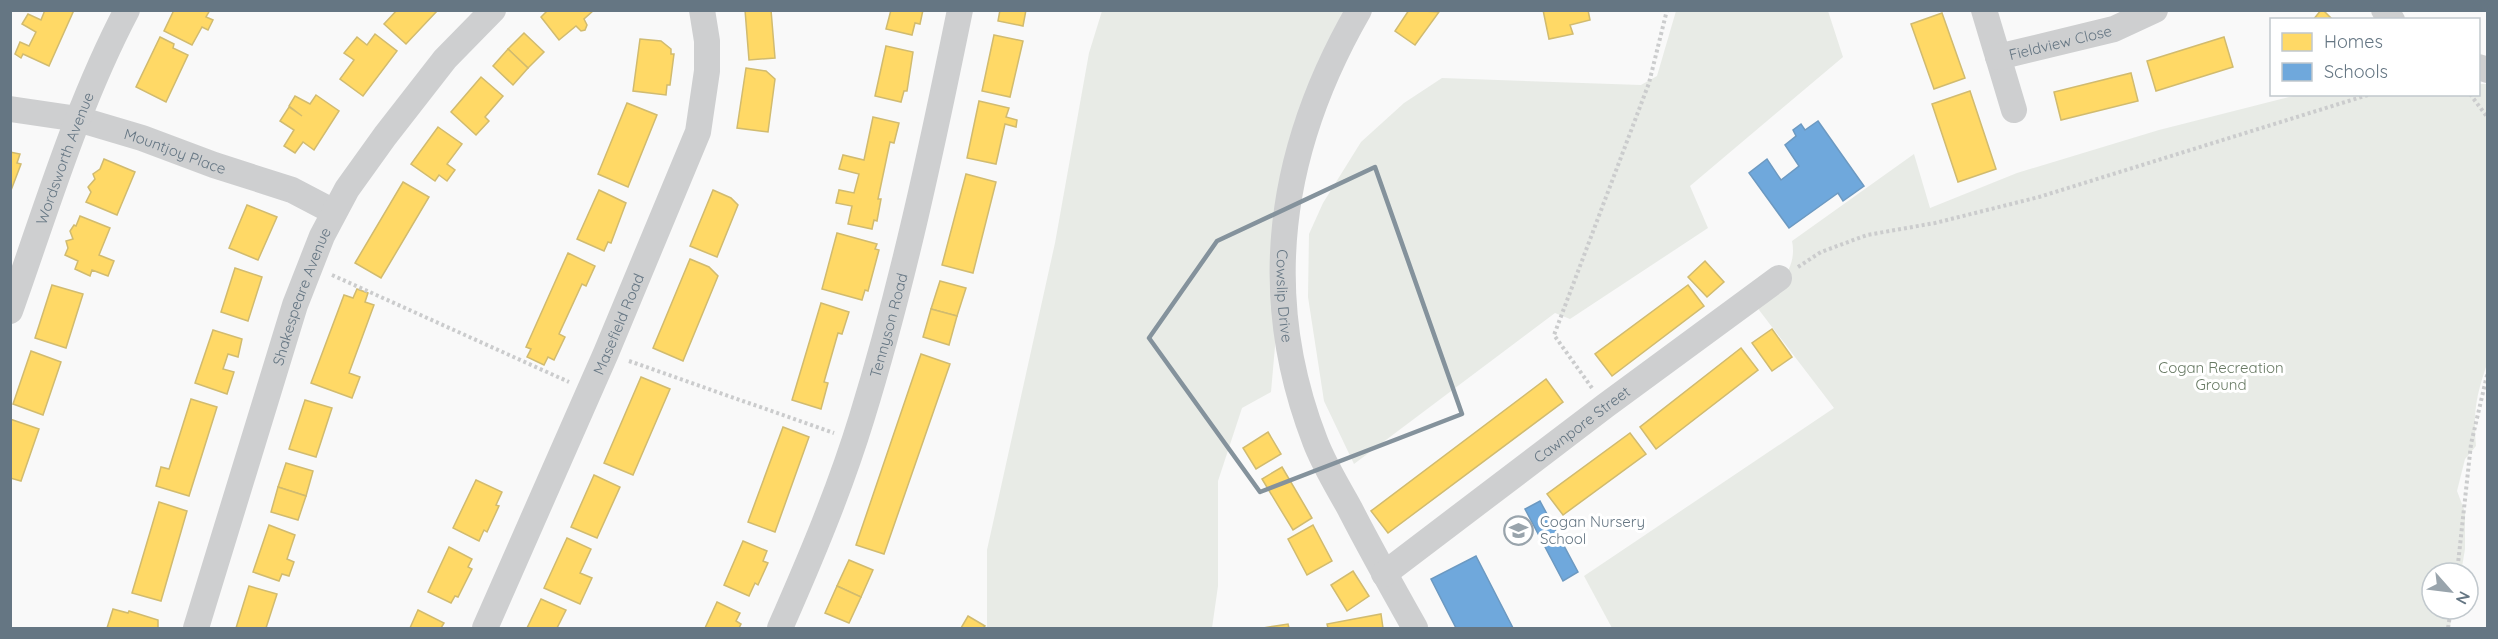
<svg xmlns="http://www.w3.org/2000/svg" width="2498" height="639" font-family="Quicksand,sans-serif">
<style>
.green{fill:#e8ebe6}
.homes{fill:#ffd966;stroke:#d1bb6f;stroke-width:1.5}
.schools{fill:#6fa8dc;stroke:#6c99c1;stroke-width:1.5}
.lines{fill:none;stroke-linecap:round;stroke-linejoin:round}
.path{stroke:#cbcccd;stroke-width:4;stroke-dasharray:3 3;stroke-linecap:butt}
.street{stroke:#cecfd0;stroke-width:26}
.marked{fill:none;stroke:#84929c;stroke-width:4.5;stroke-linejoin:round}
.labels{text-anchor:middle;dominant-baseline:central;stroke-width:6;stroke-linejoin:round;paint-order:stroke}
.street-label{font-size:15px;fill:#657683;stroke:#fff}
.park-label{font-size:15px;fill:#687a64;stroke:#fff}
.poi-label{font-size:15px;fill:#657683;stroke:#fff;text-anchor:start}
</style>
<rect width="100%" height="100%" fill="#f9f9f9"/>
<g class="green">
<path d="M1102,11h249l-56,109 -24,272 -29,16 -24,73v105l-6,42h-225v-78l68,-307 34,-190z"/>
<path d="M1676,11h152l15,46 -153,129 18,42 -138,91 -15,-6 -201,151 -30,-63 -16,-104 1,-63 14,-31 38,-61 43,-39 38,-25 199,7 16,-9z"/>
<path d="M2479,84h8v280c-11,32 -14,48 -11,82l-11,13 -8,32 8,21v37l-4,24h-29v36h20l-2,19h-838l-28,-52 250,-168 -78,-102c20,-17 42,-36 36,-65l122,-87 16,54 87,-35 142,-43 138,-35 181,-1z"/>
</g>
<g class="homes">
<path d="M45,10h29l-25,56 -26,-12 -2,4 -6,-4 5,-12 9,4 7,-14 -14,-8 6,-10 13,6z"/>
<path d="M174,10h36l-4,7 7,3 -5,10 -6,-3 -10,18 -28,-14z"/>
<path d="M397,10h39l1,1 -31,33 -22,-20z"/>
<path d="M548,10h46l-10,9 3,6 -2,5 -4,1 -5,-5 -17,14 -18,-23z"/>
<path d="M745,10h26l4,48 -26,2z"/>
<path d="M891,10h32l-3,14 -5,-1 -3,12 -26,-6z"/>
<path d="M1000,10h26l-3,16 -25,-5z"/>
<path d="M1409,10l30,2 -24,33 -20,-14z"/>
<path d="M1543,10h45l2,10 -20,5 3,9 -24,5z"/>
<path d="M2321,10h2l10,10h-20z"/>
<path d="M1942,13l23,65 -31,11 -23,-65z"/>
<path d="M524,33l20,19 -16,16 -20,-19z"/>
<path d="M375,34l22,17 -34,45 -23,-17 14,-19 -10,-7 13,-16 10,8z"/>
<path d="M994,35l29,6 -13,56 -28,-6z"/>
<path d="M160,37l14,7 -1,4 15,7 -22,47 -30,-15z"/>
<path d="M2224,37l9,30 -77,24 -9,-30z"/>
<path d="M640,39l21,2 10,8v5h3l-4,31h-3l-1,10 -33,-4z"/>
<path d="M886,46l27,6 -6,39h-3l-3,11 -26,-6z"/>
<path d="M508,49l20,19 -15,17 -20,-19z"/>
<path d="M746,68l20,3 9,8 -7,53 -31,-4z"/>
<path d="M2131,73l7,28 -77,19 -7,-28z"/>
<path d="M481,77l22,19 -18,21 4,4 -13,14 -25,-23z"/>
<path d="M1970,91l26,78 -38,13 -26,-78z"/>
<path d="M316,95l23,16 -25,39 -11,-8 -8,11 -11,-7 10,-16 -14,-9 9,-14 13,9 -13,-10 6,-10 15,8z"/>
<path d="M979,101l30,7 -3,9 11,3 -1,7 -11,-3 -9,40 -29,-6z"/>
<path d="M627,103l30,12 -29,72 -30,-13z"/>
<path d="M873,117l26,6 -5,20 -4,-1 -12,57h3l-4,22 -3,-1 -2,9 -24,-5 4,-18 -16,-3 3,-13 15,3 5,-19 -20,-5 4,-14 21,5z"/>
<path d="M438,127l24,17 -15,20 8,6 -8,11 -8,-6 -4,6 -24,-17z"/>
<path d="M10,152l10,2 -3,9 4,1 -11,29z"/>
<path d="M104,159l31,13 -18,43 -31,-13 5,-10 -3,-5 7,-8 -2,-5 7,-5z"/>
<path d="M966,174l30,8 -23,91 -31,-8z"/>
<path d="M403,182l26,15 -48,81 -26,-15z"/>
<path d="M599,190l27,13 -15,40 -3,-1 -4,9 -27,-12z"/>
<path d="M713,190l18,8 7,7 -21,52 -27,-11z"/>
<path d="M247,205l30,12 -19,43 -29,-12z"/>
<path d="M80,216l30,12 -11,27 15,6 -6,15 -16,-6 -2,6 -15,-7 3,-8 -13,-6 3,-7 -2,-7 7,-2 -3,-8 4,-6 2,1z"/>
<path d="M837,233l40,11 -2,5 4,1 -11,41 -3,-1 -3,10 -40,-11z"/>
<path d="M568,253l27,13 -9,20 -4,-2 -23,50 6,3 -11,23 -6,-3 -4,8 -17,-8 4,-8 -5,-2z"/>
<path d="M690,259l19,8 9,9 -35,85 -30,-13z"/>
<path d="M1705,261l19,21 -17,15 -19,-20z"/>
<path d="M235,268l27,9 -14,44 -27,-9z"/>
<path d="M940,281l26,7 -9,28 -26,-7z"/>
<path d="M52,285l31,9 -17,54 -31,-10z"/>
<path d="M1688,285l16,21 -92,70 -17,-22z"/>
<path d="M357,289l11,4 -3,9 9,3 -25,68 11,4 -8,21 -41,-15 33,-88 9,3z"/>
<path d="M821,303l28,9 -7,22 -4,-1 -14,49 4,1 -7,26 -29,-9z"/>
<path d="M931,309l26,7 -8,29 -26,-8z"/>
<path d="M1772,329l20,28 -20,14 -20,-28z"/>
<path d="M213,330l29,9 -4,18 -10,-3 -5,15 11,3 -7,22 -32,-11z"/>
<path d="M1741,348l17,22 -102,79 -16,-22z"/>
<path d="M31,351l30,11 -18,53 -30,-11z"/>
<path d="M921,354l29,10 -66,190 -28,-9z"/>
<path d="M641,377l29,12 -37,86 -29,-12z"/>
<path d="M1546,379l17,23 -175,131 -17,-22z"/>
<path d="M191,399l26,8 -28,89 -33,-10 5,-19 8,2z"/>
<path d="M305,400l27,8 -16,49 -27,-8z"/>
<path d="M10,419l29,10 -18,52 -11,-3z"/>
<path d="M783,427l26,10 -34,95 -27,-10z"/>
<path d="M1268,432l13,22 -25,15 -13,-21z"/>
<path d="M1630,433l16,21 -83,61 -16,-21z"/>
<path d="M286,463l27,8 -7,25 -28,-9z"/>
<path d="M1282,467l30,51 -19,12 -31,-51z"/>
<path d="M594,475l26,12 -23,51 -26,-11z"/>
<path d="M476,480l26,12 -6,13 3,1 -12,26 -3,-2 -5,11 -26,-13z"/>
<path d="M278,487l28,9 -8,24 -27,-8z"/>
<path d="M159,502l28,9 -26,90 -29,-8z"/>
<path d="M269,525l26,10 -8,24 7,3 -5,14 -7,-2 -3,7 -26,-9z"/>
<path d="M1313,525l19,36 -25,14 -19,-36z"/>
<path d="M567,538l24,11 -11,24 12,5 -12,26 -36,-16z"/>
<path d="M743,541l24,10 -4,10 5,2 -10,22 -3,-2 -6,13 -25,-11z"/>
<path d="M449,547l23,12 -4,8 4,2 -14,28 -3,-1 -4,7 -23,-11z"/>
<path d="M849,560l24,10 -12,27 -24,-11z"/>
<path d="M1353,571l16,25 -22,15 -16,-26z"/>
<path d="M249,586l28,8 -11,34h-30z"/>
<path d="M837,586l24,11 -12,26 -24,-10z"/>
<path d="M541,599l25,11 -9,18h-30z"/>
<path d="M717,602l23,11 -4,8 5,3 -2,4h-34z"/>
<path d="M113,609l15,4 1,-2 29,9v8h-51z"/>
<path d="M418,610l26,13 -3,5h-31z"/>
<path d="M1381,614l2,14h-55l-1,-4z"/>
<path d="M968,616l17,10 -2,2h-22z"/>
<path d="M1288,624l1,4h-26z"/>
</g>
<g class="schools">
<path d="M1818,121l46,65 -21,15 -5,-8 -49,35 -40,-55 18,-14 14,21 18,-14 -14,-21 11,-9 -3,-6 8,-6 4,6z"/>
<path d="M1540,501l38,71 -15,9 -38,-72z"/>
<path d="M1476,556l37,72h-57l-25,-49z"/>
</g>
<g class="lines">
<g class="path">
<path d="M2470,94l18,24"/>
<path d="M1798,267l23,-15 46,-17 68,-12 104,-26 332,-103"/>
<path d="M332,275l237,107"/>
<path d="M629,361l205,72"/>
<path d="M1592,388l-38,-53 95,-252 18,-73"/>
<path d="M2457,573l14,-129 17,-73"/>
<path d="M2448,628l3,-19"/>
</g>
<g class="street">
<path id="s1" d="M1359,10c-79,137 -102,281 -44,431 9,24 23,46 35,68 21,41 43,80 65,119"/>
<path d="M1984,10l30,100"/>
<path d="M2384,10l8,10"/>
<path id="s2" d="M1998,57l116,-28 41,-19"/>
<path d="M2478,67l10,3"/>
<path id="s3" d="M10,109l68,10 64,19 72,27 78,25 42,22"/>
<path id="s4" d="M10,311c36,-101 67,-206 117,-301"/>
<path id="s5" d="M1384,574l221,-168 174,-128"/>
<path id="s6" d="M196,628l99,-323 27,-69 25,-47 38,-53 60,-77 48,-49"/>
<path id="s7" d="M485,628l121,-275 92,-221 9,-61v-30l-5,-31"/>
<path id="s8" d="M780,628c30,-68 60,-139 82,-211 41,-133 70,-270 98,-407"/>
</g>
</g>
<path class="marked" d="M1375,167l87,247 -202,78 -111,-154 68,-97z"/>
<defs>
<symbol id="school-ring" viewBox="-11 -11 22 22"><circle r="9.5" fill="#fff" stroke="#99a4ac" stroke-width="1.5"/><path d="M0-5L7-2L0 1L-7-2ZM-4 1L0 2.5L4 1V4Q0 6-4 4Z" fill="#99a4ac"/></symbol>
</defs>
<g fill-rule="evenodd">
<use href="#school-ring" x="1502" y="514" width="33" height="33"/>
</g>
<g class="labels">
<g class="street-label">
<text stroke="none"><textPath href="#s2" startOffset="64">Fieldview Close</textPath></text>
<text stroke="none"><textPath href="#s3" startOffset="171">Mountjoy Place</textPath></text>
<text stroke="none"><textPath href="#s4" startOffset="162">Wordsworth Avenue</textPath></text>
<text stroke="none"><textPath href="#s1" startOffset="300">Cowslip Drive</textPath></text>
<text stroke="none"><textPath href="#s6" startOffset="348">Shakespeare Avenue</textPath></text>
<text stroke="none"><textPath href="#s7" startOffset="332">Masefield Road</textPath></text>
<text stroke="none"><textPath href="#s8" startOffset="322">Tennyson Road</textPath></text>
<text stroke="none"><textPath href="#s5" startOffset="248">Cawnpore Street</textPath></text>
</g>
<g class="park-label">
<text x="2221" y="367">Cogan Recreation<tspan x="2221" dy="17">Ground</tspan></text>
</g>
<g class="poi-label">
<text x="1540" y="521">Cogan Nursery<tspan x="1540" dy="17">School</tspan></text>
</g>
</g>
<rect width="2498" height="639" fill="none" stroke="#657683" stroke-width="24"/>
<rect x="2270" y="18" width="210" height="78" fill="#ffffff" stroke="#c1c8cd" stroke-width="1.5"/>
<rect x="2282" y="33" width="30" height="18" fill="#ffd966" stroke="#c1c8cd" stroke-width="1.5"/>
<text x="2324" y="48" font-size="18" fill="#657683">Homes</text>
<rect x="2282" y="63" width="30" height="18" fill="#6fa8dc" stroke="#c1c8cd" stroke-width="1.5"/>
<text x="2324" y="78" font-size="18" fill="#657683">Schools</text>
<g transform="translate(2450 591) rotate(118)"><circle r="28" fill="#ffffff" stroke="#c1c8cd" stroke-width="1.5"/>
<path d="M0-4.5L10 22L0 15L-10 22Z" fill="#99a4ac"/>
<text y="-9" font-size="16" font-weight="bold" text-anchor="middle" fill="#657683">N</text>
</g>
</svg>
